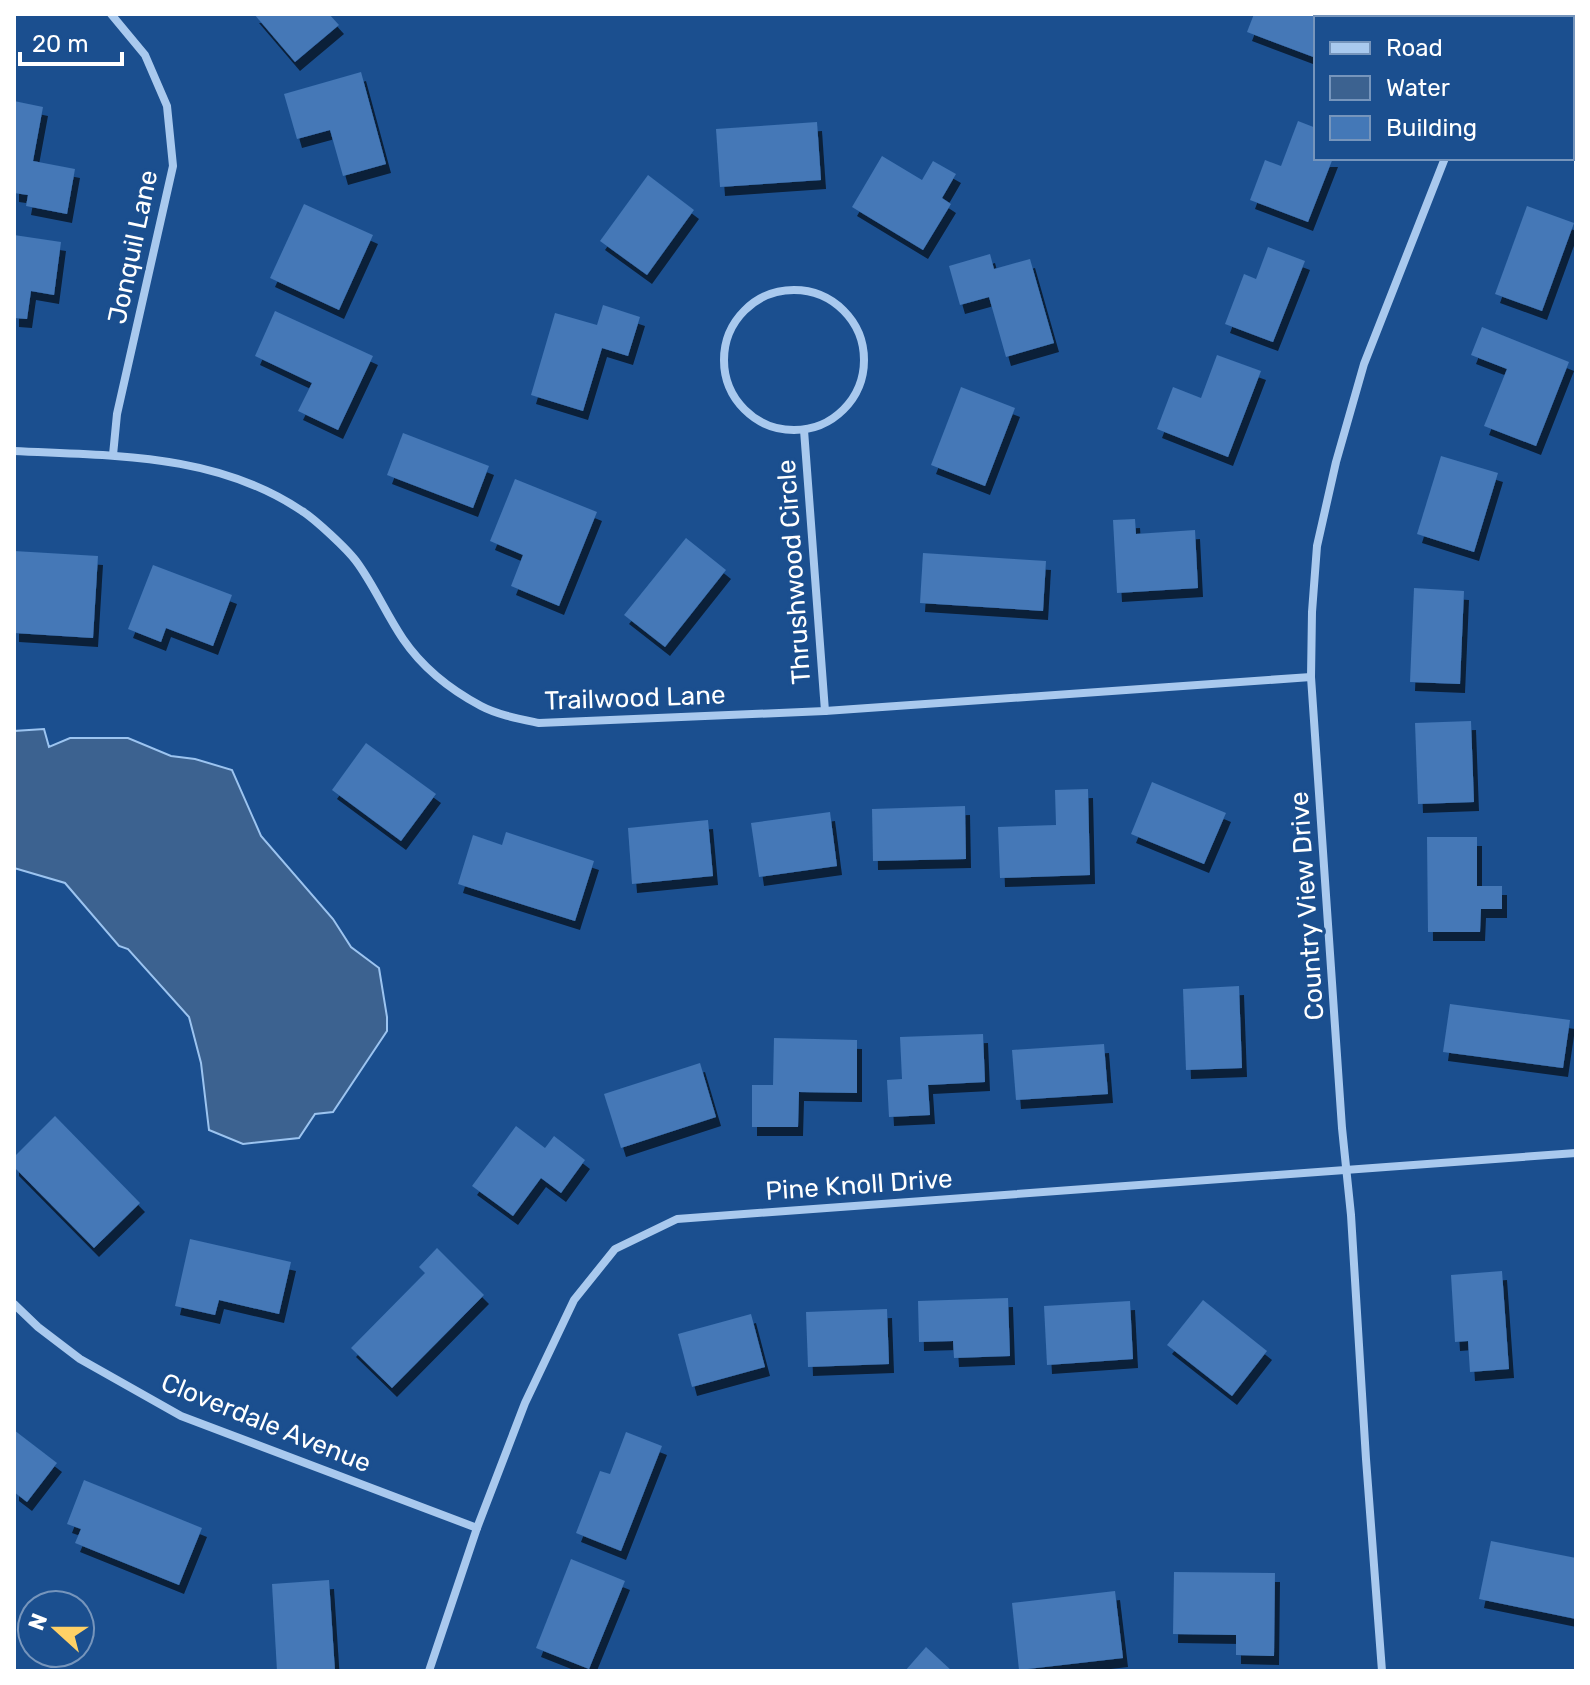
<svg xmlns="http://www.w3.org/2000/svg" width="1590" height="1685" font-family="Rubik,sans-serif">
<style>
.water{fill:#3c6290;stroke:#9cc4f0;stroke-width:2}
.building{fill:#4478b7;filter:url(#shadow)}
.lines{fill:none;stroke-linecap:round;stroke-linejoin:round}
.minor{stroke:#a9c9ee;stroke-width:8}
.labels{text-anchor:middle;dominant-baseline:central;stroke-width:7;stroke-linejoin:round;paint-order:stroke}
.street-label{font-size:26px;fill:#fff;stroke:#1b4f8f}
</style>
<defs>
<filter id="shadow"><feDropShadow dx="5" dy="9" stdDeviation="0" flood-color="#0009"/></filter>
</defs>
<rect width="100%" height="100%" fill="#1b4f8f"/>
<path class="water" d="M44,729l5,18 21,-9h58l43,18 24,3 37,11 29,66 72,83 18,28 28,21 8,49v14l-54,81 -18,2 -16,24 -56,6 -34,-14 -8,-67 -12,-46 -61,-68 -9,-3 -54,-63 -51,-15v-137z"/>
<g class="building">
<path d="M254,14h75l10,11 -44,37z"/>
<path d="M1254,14h80l10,4h-28v40l-69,-26z"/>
<path d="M361,72l25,92 -43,12 -13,-46 -33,9 -13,-45z"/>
<path d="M14,101l29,6 -10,54 42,8 -8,45 -41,-8 2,-11 -14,-2z"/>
<path d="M1572,106l4,2v47l-4,-1z"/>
<path d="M1298,121l18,7v30h17l-25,64 -58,-22 15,-40 16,6z"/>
<path d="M817,122l4,58 -101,7 -4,-58z"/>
<path d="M882,156l40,24 11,-19 23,13 -14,24 9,6 -28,46 -71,-43z"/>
<path d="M648,175l46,35 -47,65 -47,-34z"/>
<path d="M304,204l69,31 -34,75 -69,-32z"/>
<path d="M1527,206l47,17 -32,88 -47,-17z"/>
<path d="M14,235l47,7 -7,53 -23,-4 -4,28 -13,-1z"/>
<path d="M1268,247l37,14 -32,81 -48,-18 19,-50 12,5z"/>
<path d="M990,254l4,15 36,-10 24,84 -48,14 -17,-60 -29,8 -11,-39z"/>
<path d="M603,305l37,12 -12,39 -26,-8 -19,63 -52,-16 24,-82 42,12z"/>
<path d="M275,311l98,45 -35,74 -40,-19 14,-28 -57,-27z"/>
<path d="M1482,327l87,35 -33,84 -52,-20 23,-57 -36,-14z"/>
<path d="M1217,355l44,16 -33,86 -71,-28 16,-42 28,11z"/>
<path d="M961,387l54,21 -30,78 -54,-21z"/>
<path d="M403,433l86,33 -16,42 -86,-33z"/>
<path d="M1441,456l57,17 -24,79 -57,-18z"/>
<path d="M515,479l82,33 -38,94 -48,-20 12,-31 -33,-14z"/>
<path d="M1135,519l1,15 59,-4 3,58 -81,5 -4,-73z"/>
<path d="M686,538l40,32 -61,77 -41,-32z"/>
<path d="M14,551l84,5 -5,82 -79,-5z"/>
<path d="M923,553l123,8 -3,50 -123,-8z"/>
<path d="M153,565l79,30 -19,51 -47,-18 -5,14 -33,-13z"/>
<path d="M1414,588l50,3 -4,93 -50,-2z"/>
<path d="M1471,721l3,81 -56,2 -3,-81z"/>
<path d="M366,743l70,51 -35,47 -69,-51z"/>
<path d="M1152,782l74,31 -22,51 -73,-30z"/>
<path d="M1088,789l2,86 -90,3 -2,-51 58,-2 -1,-35z"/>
<path d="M965,806l1,53 -93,2 -1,-52z"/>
<path d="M830,812l7,54 -78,11 -8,-54z"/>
<path d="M708,820l5,56 -81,8 -4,-56z"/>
<path d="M506,832l88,29 -19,60 -117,-37 15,-49 29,10z"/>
<path d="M1427,837h50v49h25v23h-21l-1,23h-52z"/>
<path d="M1239,986l3,82 -56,2 -3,-81z"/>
<path d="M1450,1004l120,16 -7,48 -120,-16z"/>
<path d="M983,1034l2,48 -57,3 2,30 -41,2 -2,-37 15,-1 -2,-42z"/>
<path d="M774,1038l83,2v53l-58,-1 -1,35h-46v-42h21z"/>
<path d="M1104,1044l4,50 -92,6 -4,-50z"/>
<path d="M700,1063l16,54 -95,31 -17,-54z"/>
<path d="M55,1116l85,87 -46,45 -80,-81v-10z"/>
<path d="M516,1126l29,22 9,-12 31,24 -24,33 -20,-15 -28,38 -41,-30z"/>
<path d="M190,1239l101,23 -12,52 -60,-14 -4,15 -40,-9z"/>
<path d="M437,1248l47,47 -92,93 -41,-40 74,-75 -6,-6z"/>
<path d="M1502,1271l7,98 -39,3 -2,-31 -13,1 -4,-67z"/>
<path d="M1008,1298l2,58 -56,2 -1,-17 -34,1 -1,-41z"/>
<path d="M1203,1300l64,51 -35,45 -65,-51z"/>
<path d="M1130,1301l3,58 -86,6 -3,-59z"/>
<path d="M887,1309l2,55 -81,3 -2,-55z"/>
<path d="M751,1314l14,53 -73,20 -14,-53z"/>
<path d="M14,1430l43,33 -30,39 -13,-10z"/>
<path d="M626,1432l36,14 -41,105 -45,-18 24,-62 10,3z"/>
<path d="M84,1480l118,48 -23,57 -104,-42 6,-14 -14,-5z"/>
<path d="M1491,1541l85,17v61l-97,-20z"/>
<path d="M571,1559l54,22 -36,88 -53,-21z"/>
<path d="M1174,1572l101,1 -1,83 -38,-1v-20l-63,-1z"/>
<path d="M329,1580l6,91h-58l-5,-87z"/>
<path d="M1115,1591l8,67 -104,12 -7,-67z"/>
<path d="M926,1647l26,24h-47z"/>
</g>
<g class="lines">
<g class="minor">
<path d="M111,14l34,41 22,51 6,60 -56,248 -4,41"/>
<path d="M1500,18l1,-4"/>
<circle cx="794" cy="360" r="70"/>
<path d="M804,430l21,281"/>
<path d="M14,451c100,5 202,2 288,60 13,8 45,38 54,50 18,24 30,53 47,78 19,28 48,51 78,67 17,9 39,13 58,17l286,-12 486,-34"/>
<path d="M14,1304l24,23 42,32 101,57 296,112"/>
<path d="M429,1671l48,-143 48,-125 49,-103 41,-51 62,-30 899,-66"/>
<path d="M1382,1671l-16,-212 -15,-244 -9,-87 -31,-451 1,-65 5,-66 19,-84 28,-98 81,-206"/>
</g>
</g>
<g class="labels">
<g class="street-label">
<text transform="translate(133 247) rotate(-78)">Jonquil Lane</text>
<text transform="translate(794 572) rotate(-94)">Thrushwood Circle</text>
<text transform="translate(635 698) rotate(-2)">Trailwood Lane</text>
<text transform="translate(1307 906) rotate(-94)">Country View Drive</text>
<text transform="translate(859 1185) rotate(-4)">Pine Knoll Drive</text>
<text transform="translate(266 1423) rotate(22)">Cloverdale Avenue</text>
</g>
</g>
<rect width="1590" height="1685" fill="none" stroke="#ffffff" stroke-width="32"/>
<rect x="1314" y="16" width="260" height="144" fill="#1b4f8f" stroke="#7695bc" stroke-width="2"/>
<rect x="1330" y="42" width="40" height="12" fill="#a9c9ee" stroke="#7695bc" stroke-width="2"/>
<text x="1386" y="56" font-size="24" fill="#ffffff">Road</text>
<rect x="1330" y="76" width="40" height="24" fill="#3c6290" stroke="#7695bc" stroke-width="2"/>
<text x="1386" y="96" font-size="24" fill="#ffffff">Water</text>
<rect x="1330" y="116" width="40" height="24" fill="#4478b7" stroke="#7695bc" stroke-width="2"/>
<text x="1386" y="136" font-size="24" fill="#ffffff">Building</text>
<g transform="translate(56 1629) rotate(291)"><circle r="38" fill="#1b4f8f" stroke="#7695bc" stroke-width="2"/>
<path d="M0-6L14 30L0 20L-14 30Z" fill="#ffd166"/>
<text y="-12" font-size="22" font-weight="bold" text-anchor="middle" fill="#ffffff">N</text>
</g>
<path d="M20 52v12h102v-12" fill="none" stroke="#ffffff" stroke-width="4"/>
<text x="32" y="52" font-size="24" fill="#ffffff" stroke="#1b4f8f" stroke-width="6" paint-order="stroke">20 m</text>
</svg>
